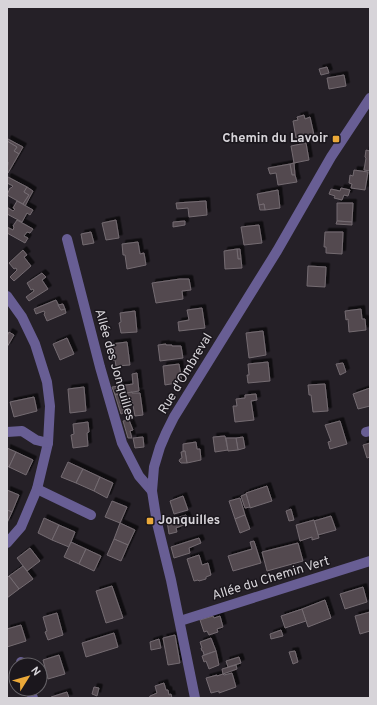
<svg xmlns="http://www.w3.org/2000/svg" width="377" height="705" font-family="Overpass,sans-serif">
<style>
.building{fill:#534a50;stroke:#746b71;filter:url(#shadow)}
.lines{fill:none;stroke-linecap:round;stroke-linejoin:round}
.minor{stroke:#685e94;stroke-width:10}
.poi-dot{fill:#eba939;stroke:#1b171d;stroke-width:1.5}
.labels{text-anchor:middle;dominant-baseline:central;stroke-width:3;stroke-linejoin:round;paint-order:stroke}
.poi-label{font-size:13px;font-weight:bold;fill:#d7d4d9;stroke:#1b171d;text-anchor:end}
.street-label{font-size:13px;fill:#d7d4d9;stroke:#1b171d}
</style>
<defs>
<filter id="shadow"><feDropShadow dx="3.5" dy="-3.5" stdDeviation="0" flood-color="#0009"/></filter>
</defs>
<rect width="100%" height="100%" fill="#252027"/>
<g class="building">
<path d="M327,67l2,6 -8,2 -2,-6z"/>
<path d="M344,75l2,11 -17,3 -2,-11z"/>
<path d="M304,115l1,4 5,-2 4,18 -18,3 -3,-17 5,-1 -1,-3z"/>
<path d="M8,139l15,8 -4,7 -5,-3 3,-4 -10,-6z"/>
<path d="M7,141l10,6 -3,4 5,3 -11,19 -1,-1 1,-10h-1z"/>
<path d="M306,143l3,17 -15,3 -3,-17z"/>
<path d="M366,150l4,1v20l-6,-1 2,-12 -1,-1z"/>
<path d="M294,163l1,12h-3l-2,-11z"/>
<path d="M290,164l2,11h3l2,7 -19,3 -2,-12 -6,1 -2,-6z"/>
<path d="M354,170l14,2 -3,18 -14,-2 1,-4 -3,-1 1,-8 3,1z"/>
<path d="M8,177l19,10 -3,5 5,3 -6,9 -16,-9 3,-7h1l2,-2 -6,-3v-5z"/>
<path d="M27,187l6,4 -8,15 -2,-2 6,-9 -5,-3z"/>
<path d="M341,188l9,2 -2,6 -4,-1 -2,5 -8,-2 1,-2 -6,-2 2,-5 9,2z"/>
<path d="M278,190l2,18 -15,2 -1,-6 -5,1 -2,-11z"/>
<path d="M17,201l16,9 -3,5 -3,-2 -5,9 -15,-8v-7l6,4 2,-2 -2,-1z"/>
<path d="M206,201l1,14 -18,2 -1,-9 -11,1 -1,-6z"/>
<path d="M337,203h16l-1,19 -15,-1z"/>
<path d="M264,204l1,6h-5l-1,-5z"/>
<path d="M17,220l16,9 -3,4 -3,-1 -3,4 4,2 -3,5 -18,-10v-6l6,3 1,-3 -1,-1z"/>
<path d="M116,220l3,18 -13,2 -4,-17z"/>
<path d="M185,221v4l-12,2v-5z"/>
<path d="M337,221l15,1v3l-16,-1z"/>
<path d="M259,225l3,18 -18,2 -3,-18z"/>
<path d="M91,232l3,11 -11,2 -2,-11z"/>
<path d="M325,232h18l-1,22 -16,-1v-6h-2z"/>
<path d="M138,242l2,12 4,-1 2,12 -19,4 -2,-14h-2l-1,-11z"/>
<path d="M237,249h3l1,10h-3z"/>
<path d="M237,249l1,10h3l1,9 -17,1 -1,-18z"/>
<path d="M23,250l4,5 -3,2 7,9 -17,15 -4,-4 7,-7 -1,-2 -2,1 -5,-6z"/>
<path d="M308,266l18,1 -1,20 -18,-1z"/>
<path d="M42,273l4,4 -4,3 6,9 -19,12 -3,-4 8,-6 -1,-2 -2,1 -4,-7z"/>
<path d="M180,279h9l2,11 -9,1 1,8 -27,4 -4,-20z"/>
<path d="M56,300l5,10 4,-1 1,4 -19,8 -3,-7 1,-1 -1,-2 -8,3 -2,-5z"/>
<path d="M63,304l2,5 -4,1 -3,-5z"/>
<path d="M202,308l3,20 -26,3 -1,-9 11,-2 -2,-10z"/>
<path d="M361,309l1,10h3l1,11 -17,2 -1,-13 -2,1 -1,-9z"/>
<path d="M135,311l2,21 -16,1 -2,-10 2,-1 -1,-9z"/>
<path d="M263,331l3,24 -17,3 -3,-25z"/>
<path d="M9,332l5,3 -7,12v-11z"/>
<path d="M67,338l7,16 -14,6 -7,-16z"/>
<path d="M127,342l3,23 -14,1 -1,-6h-2l-2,-16z"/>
<path d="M166,344v1h6v1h9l2,12 -23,3 -2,-16z"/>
<path d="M268,362l2,19 -22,2 -1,-8h2l-1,-11z"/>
<path d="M343,363l3,9 -6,3 -4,-11z"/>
<path d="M179,364l3,18 -17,3 -2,-19z"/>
<path d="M137,373l2,18 -24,4 -3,-8 21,-3 -1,-10z"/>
<path d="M325,384l3,27 -15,1 -2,-17h-2l-1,-10z"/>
<path d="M84,387l2,24 -16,2 -2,-24z"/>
<path d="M370,388v18l-12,3 -5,-15z"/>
<path d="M132,392v1h8l3,22 -8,1 -3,-16 -5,1 -1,-2 -6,1v3h2l3,9 -4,2 -6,-19z"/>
<path d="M256,394l1,6 -6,1 3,19 -19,2 -2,-16h4l-1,-7 9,-1v-3z"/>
<path d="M34,397l3,14 -23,6 -4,-15z"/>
<path d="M129,420l4,10 -3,1 2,7h-4l-5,-17z"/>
<path d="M340,421l7,23 -17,5 -2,-7 3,-1 -6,-16z"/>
<path d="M88,422l1,10 -2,1 1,13 -15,2 -2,-13 3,-1 -1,-10z"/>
<path d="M225,436l3,14 -13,2 -2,-15z"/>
<path d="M143,437l1,10 -9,1 -2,-10z"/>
<path d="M243,437l2,11 -7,2 -2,-12z"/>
<path d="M226,438h10l2,12 -10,1z"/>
<path d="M196,442l1,7h3l1,11 -14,3 -2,-12h-2v-7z"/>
<path d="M370,443v14l-3,1 -4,-13z"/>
<path d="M7,448l9,4 -7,15 -2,-1z"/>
<path d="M185,451l2,12h-6l-2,-2 1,-2 2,-1 -1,-6z"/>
<path d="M16,452l17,8 -7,15 -17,-8z"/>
<path d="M68,462l15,7 -7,14 -15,-6z"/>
<path d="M83,469l17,8 -6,14 -18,-8z"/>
<path d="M100,477l13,6 -6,15 -13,-7z"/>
<path d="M267,486l5,15 -22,7 -4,-15z"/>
<path d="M7,490l12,5 -7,17 -5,-2z"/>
<path d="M246,494l4,13 -5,1 -4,-12z"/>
<path d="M183,496l5,14 -14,4 -4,-13z"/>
<path d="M240,498l5,17 -10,4 -6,-18z"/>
<path d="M112,501l15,6 -7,16 -15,-6z"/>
<path d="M291,509l3,11 -5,1 -3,-10z"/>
<path d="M7,510l5,2 -5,11z"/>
<path d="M186,515l3,8 -13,5 1,4 -8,2 -2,-13z"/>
<path d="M245,515l5,14 -10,4 -5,-14z"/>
<path d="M331,516l5,14 -18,5 -4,-14z"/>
<path d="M44,518l15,7 -7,15 -14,-7z"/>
<path d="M314,520l5,18 -7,2v-3l-12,4 -4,-16z"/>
<path d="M120,523l15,7 -7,15 -14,-6z"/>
<path d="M59,525l16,7 -6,15 -17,-7z"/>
<path d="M199,538l2,5 -12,5 1,5 -16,5 -3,-11z"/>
<path d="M114,539l14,6 -7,16 -14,-6z"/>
<path d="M254,541l7,22 -28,8 -5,-15 24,-7 -2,-7z"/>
<path d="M71,542l15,7 -7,15 -15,-7z"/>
<path d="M298,543l5,18 -36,10 -5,-19z"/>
<path d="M30,548l10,13 -13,10 -10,-13z"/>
<path d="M86,549l15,7 -7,15 -15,-7z"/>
<path d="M199,555l3,10 6,-2 3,12 -5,2v2l-7,2 -1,-1 -4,1 -7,-22z"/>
<path d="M23,566l10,13 -14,10 -10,-13z"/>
<path d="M9,576l10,13 -12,9v-20z"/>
<path d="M112,586l11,32 -17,5 -10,-32z"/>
<path d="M363,587l4,15 -22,7 -5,-15z"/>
<path d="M325,600l6,18 -23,9 -6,-18z"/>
<path d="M302,609l4,12 -21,7 -4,-12z"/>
<path d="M370,612v19l-10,3 -5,-18z"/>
<path d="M57,613l6,22 -15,5 -3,-8 2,-1 -4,-14z"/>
<path d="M213,616l1,2 6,-2 3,11 -6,2 1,3 -9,3 -2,-4 -3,1 -4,-12z"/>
<path d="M21,625l5,16 -19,6v-18z"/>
<path d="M281,630l2,6 -12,3 -1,-5z"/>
<path d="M114,633l4,14 -32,10 -4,-14z"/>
<path d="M175,635l5,28 -12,2 -5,-27z"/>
<path d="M211,638l5,13 -12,4 -1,-4h-1l-1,-3h1l-2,-6z"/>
<path d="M159,639l2,9 -10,2 -1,-8z"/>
<path d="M216,651l3,14 -10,4 -3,-8 -2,1 -2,-6z"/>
<path d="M295,651l3,11 -5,2 -4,-12z"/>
<path d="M59,655l6,19 -17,5 -5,-19z"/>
<path d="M239,657l2,6 -13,4 -2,-6z"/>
<path d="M236,665l1,4 -14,5 -1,-5z"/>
<path d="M232,673l4,14 -17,6v-2l-8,2 -5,-15 11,-3v1l6,-2 1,1z"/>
<path d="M164,683l2,7h2l1,5 2,-1 1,4h-23l1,-2 7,-3 -2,-7z"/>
<path d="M94,687l5,1 -2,8 -5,-2z"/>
<path d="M67,692l2,6h-18v-1z"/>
</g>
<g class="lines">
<g class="minor">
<path d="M67,239l33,128 22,76 17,33 13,15"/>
<path d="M7,296l15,21 13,27 12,38 3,24 -2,37 -11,46 -16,38 -14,16"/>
<path d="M7,432l15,-1 14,9 12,3"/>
<path d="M366,432l4,-1"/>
<path d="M37,489l54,26"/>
<path d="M180,621l190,-60"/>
<path d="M21,662l1,3"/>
<path d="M30,689l3,9"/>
<path d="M195,698l-24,-118 -14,-57 -5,-32 2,-24 6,-20 6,-14 8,-16 103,-166 54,-94 39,-59"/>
</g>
</g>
<g class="poi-dot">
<rect x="332" y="135" width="8" height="8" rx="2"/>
<rect x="146" y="517" width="8" height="8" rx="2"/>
</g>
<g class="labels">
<g class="poi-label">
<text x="328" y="139">Chemin du Lavoir</text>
<text x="158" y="521" text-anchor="start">Jonquilles</text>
</g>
<g class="street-label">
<text transform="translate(114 365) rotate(74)">Allée des Jonquilles</text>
<text transform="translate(186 374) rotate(-59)">Rue d'Ombreval</text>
<text transform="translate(271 579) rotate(-17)">Allée du Chemin Vert</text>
</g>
</g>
<rect width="377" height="705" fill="none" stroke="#d7d4d9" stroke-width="16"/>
<g transform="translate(28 677) rotate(53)"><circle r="19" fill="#1b171d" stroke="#666368"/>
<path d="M0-3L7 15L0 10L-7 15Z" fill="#eba939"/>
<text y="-6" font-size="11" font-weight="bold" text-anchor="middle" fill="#d7d4d9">N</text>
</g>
</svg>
